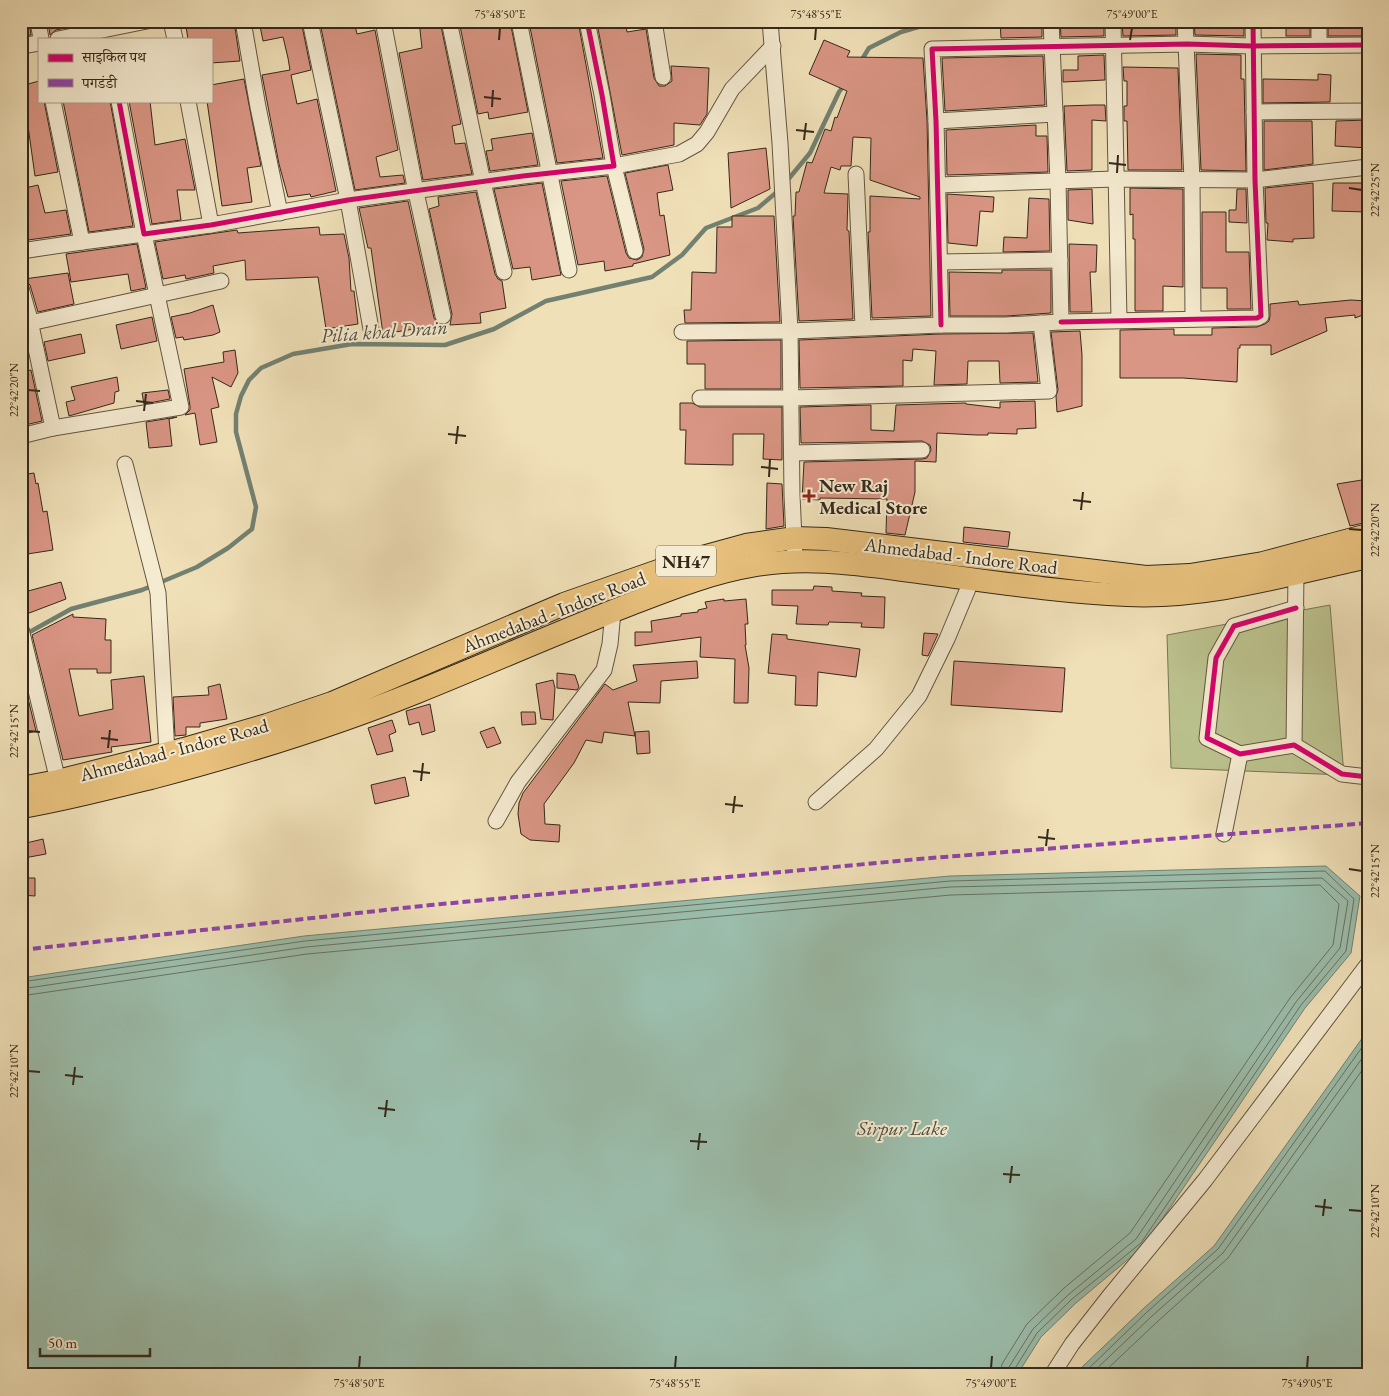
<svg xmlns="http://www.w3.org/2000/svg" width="1389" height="1396" font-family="'EB Garamond','Noto Serif Devanagari',serif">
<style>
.green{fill:#bbc28e;stroke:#787554}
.water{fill:#9bbdab;stroke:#728171}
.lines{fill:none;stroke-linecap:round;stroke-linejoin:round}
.shore{stroke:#687262;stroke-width:1}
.stream{stroke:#728171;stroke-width:4.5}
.building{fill:#da9685;stroke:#342819}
.minor-casing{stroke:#635641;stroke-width:17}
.highway-casing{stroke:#342819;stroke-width:24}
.minor{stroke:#f5ebd1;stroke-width:15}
.highway{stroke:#e8c07c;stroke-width:22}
.quiet{stroke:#8e44ad;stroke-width:4;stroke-dasharray:8 4;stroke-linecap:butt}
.cycleway-casing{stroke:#f5ebd1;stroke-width:8}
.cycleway{stroke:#d6006c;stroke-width:5}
.ticks{fill:none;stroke:#342819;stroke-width:2}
.poi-dot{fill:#8f2418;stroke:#f5ebd1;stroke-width:2}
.labels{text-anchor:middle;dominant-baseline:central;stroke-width:4;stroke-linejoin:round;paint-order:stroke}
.shield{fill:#f5ebd1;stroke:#6e6250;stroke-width:1}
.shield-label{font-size:18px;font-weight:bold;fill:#342819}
.poi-label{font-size:19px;font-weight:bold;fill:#342819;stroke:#f5ebd1;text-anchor:start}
.street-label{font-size:19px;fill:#342819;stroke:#f5ebd1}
.water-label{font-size:20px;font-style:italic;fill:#4e4d3e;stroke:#f5ebd1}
.neatline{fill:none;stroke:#342819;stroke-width:2}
.ticks-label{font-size:12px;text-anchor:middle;fill:#342819}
</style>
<rect width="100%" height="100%" fill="#f0e0b8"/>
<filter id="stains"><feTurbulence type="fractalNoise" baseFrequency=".004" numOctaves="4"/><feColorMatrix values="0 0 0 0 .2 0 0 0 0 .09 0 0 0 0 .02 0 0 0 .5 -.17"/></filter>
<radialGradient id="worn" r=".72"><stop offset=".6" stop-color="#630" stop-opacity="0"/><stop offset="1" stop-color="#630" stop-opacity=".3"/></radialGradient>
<path class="green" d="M1330,605l14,170 -173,-7 -4,-133z"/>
<g class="water">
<path d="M1326,866l34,30 -9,57 -46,55 -161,238 -68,57 -35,34 -24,38h-996v-397l283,-42 646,-60z"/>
<path d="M1368,1030v345h-292l4,-6 64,-61 70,-62z"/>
</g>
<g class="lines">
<g class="shore">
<path d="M21,982l284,-41 645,-60 375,-10 29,28 -8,52 -45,54 -160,238 -69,56 -35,34 -23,37 -1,5"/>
<path d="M21,989l285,-42 644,-60 372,-9 26,23 -8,47 -44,54 -160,237 -68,56 -35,34 -24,38 -2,8"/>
<path d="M21,996l286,-42 644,-59 369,-10 19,19 -6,41 -43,53 -160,235 -67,56 -36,35 -25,40 -2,11"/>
<path d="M1082,1375l65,-63 71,-63 150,-210"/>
<path d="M1090,1375l62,-59 71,-63 145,-203"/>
<path d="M1101,1375l56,-53 71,-64 140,-196"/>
</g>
<g class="stream">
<path d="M861,61l8,-13 32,-16 38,-11"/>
<path d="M786,182l24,-29 29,-61 6,-8"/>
<path d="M26,634l45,-25 71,-19 55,-23 31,-19 24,-19 4,-22 -20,-75v-18l5,-18 8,-16 12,-12 32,-14 59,-10 93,1 49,-16 52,-28 106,-24 30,-22 24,-27 52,-20 20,-17"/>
</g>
</g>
<g class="building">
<path d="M21,21h8l2,14 -10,1z"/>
<path d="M48,21h50l-42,9 -6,5z"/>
<path d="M221,21h13l6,40 -29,2v-24h-23l-2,-12z"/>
<path d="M259,21h42l10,49 -20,5 6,29 20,-5 19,92 -25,6 -1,-3 -22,3 -9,-33 -17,-89 28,-5 -2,-12 -5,-21 -20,4z"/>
<path d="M328,21h26l3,13 18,-4 23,120 -22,7 4,20 23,-2 2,8 -50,7 -35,-167z"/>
<path d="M419,21h21l21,103 -9,2 3,18 10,-1 7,31 -49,6 -24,-127 23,-5z"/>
<path d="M459,21h27l1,3 23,-3 18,91 -39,7 -1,-7 -10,2z"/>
<path d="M531,21h47l25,137 -46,5 -28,-141z"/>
<path d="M616,21h9l2,11 19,-3 8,49 5,8h6l7,-5 -1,-15 38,2 -2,46 -7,11 -26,-2v22l-52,10 -25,-132z"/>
<path d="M1000,21h42v16l-41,1z"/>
<path d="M1060,21h44v15l-43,1z"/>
<path d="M1122,21h54v14l-53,1z"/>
<path d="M1194,21h50v15l-49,-1z"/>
<rect x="1286" y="21" width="24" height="15"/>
<rect x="1328" y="21" width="40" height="15"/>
<path d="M824,40l26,11 -3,6 76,1 4,63 4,195 -59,2 -4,-86h2v-36l50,3v-2l-50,-17 1,-42 -18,-1 -2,29h-10l-1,4 -9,-3 -7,26 24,1 -1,36 2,1 4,88 -54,2 -6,-105h2l1,-24h3l8,-30 5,1 13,-34 6,2 4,-14 2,1 10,-27 -38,-17z"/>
<path d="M1196,54l45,1v24h3l2,92 -45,-1z"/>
<path d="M1104,55l1,25 -42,2v-12h15v-14z"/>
<path d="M1043,56l2,49 -100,6 -3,-53z"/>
<path d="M1123,67l55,1 4,102h-54l-1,-49h-3v-15h3v-25h-3z"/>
<path d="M1318,74l13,1 -1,27 -67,1v-24l55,1z"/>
<path d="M244,79l17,87 -14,2 5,34 -30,4 -15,-105h4v-16z"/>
<path d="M39,81v20h5l14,71 -23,4 -8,-57 -6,1v-34z"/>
<path d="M63,101h47l23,125 -44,6z"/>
<path d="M129,101h21l5,44 30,-6 10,51h-18l4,30 -29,4z"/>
<path d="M1093,105h12l1,16 -14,-1v50l-25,1 -3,-65z"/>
<path d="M1368,120v28l-33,-2 1,-25z"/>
<path d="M1264,121h48l1,43 -49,6z"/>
<path d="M1036,125v11h11l1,36 -101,3 -1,-45z"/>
<path d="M532,133l6,32 -48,6 -4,-20 7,-1 -2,-11z"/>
<path d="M766,148l4,41 -39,19 -3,-55z"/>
<path d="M668,165l5,25 -16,3 3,23 4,-1 6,40 -37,9v2l-28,5 -1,-10 -26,4 -17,-84 46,-5 19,77 3,5 8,2 5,-3 2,-8 -19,-76z"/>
<path d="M542,183l19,92 -29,5 -2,-13 -17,2 -19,-80z"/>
<path d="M1313,183l1,55 -21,1v3l-26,-2 1,-17h-2l-1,-35z"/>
<path d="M1333,183h35v29l-36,-1z"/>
<path d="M38,185l7,28 21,-3 5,24 -50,7v-52z"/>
<path d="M1130,188l53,1v98l-20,-1v25h-28v-72h-2v-25l-3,1z"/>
<path d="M1092,189l1,35 -25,-4v-30z"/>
<path d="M1237,189h9l1,34 -18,-1v-12h7z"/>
<path d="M476,192l19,82 3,5 4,2 4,27 -26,5 1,10 -31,2 2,-11 -23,-105 10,-3 -1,-9z"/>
<path d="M947,194l47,3 -1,15 -13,-1 -3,35 -29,-3z"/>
<path d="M1029,198l20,1 1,52 -47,1 1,-15 23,1z"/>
<path d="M408,201l26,117 5,7 -56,9 -12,-86h-3l-9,-40z"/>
<path d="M1202,212h24v40h23l2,57h-24v-21h-25z"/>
<path d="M732,216h42l6,106 -95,1 -1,-13h7l1,-38 24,1 1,-46h15z"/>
<path d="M319,227l1,8 24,-1 5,24 2,33h3l4,33 -32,5 -8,-52 -72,3 -1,-20 -32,6 1,7 -28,6 -1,-4 -22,4 -8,-37 82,-12 1,3z"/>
<path d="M137,244l9,44 -15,3 -3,-17 -57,8 -5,-28z"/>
<path d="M1069,244l28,1 -1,27h-6l2,40h-22z"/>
<path d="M1002,270h49v43l-45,3h-56l-1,-44 53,1z"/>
<path d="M68,273l6,31 -36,8 -8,-27 -6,-6z"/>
<path d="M1351,300l17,1v12l-13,5v-3l-30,3 2,13 -56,24v-10h-31v3h-2l-1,34 -54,-4h-63v-48l54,-1v6h38v-7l45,-1 8,-3 4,-3 1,-5v-12l28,-3 1,4z"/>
<path d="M213,305l7,27 -7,3 -29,5 -1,-3 -7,1 -5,-21 19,-4z"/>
<path d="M152,317l5,24 -36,8 -5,-24z"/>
<path d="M1080,331l2,24v51l-25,6 -1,-16 2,-6 -7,-58z"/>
<path d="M1033,333l5,49 -38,1 -1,-22h-31l-1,23 -33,1 2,-34 -23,-2 -1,12 -9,-1v26l-103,2 -1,-48 142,-6z"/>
<path d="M81,334l4,19 -37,8 -4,-19z"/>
<path d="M781,340v49h-76v-25h-18v-23z"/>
<path d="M235,350l3,23 -7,14 -19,-10 7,30 -8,2 6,33 -17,3 -5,-32 -10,2 5,-5v-4l-6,-37 40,-7 -1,-10z"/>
<path d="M31,370l11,51 -21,5v-54z"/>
<path d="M117,377l2,14 -4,1 -1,11 -45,13 -3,-14 9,-2 -4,-13z"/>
<path d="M168,390l2,9 -26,5 -2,-11z"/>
<path d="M1035,401l1,27 -19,1v5l-29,-1v2h-11l-40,-2 -1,29 -21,-1v31l-10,43 -19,-2 1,-34 -67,-1v2l-18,-1 2,-37 118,-3 5,-1 4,-8 -1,-5 -8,-4 -121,2 -1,-36 71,-2v25l23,1 2,-26 70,-2v1l34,4v-6z"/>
<path d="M680,403h12l8,4h82v53l-19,-1 1,-25h-31v31l-48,-1 1,-34h-6z"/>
<path d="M177,417l-8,2 3,27 -23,2 -3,-26z"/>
<path d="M34,473l2,11 2,-1 5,29 4,-1 6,39 -32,5v-80z"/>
<path d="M1368,479v43l-18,4 -13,-42z"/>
<path d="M767,483l15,1 2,42 -18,3z"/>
<path d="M964,527l46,5 -2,15 -45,-5z"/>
<path d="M61,582l5,17 -42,16 -3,-22z"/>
<path d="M814,586l18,1v4l30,2 -1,3 24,1 -1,31 -23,-1 1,-4 -33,-1 -1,3 -32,-1 2,-18 -26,-1v-15h41z"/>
<path d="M724,599v2l22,-2 2,25h-3l1,21h-1l4,23 -1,35h-14l1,-44 -35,-2 1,-20 -66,9v-14h17l-1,-11 30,-5v-2l17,-2v-2l9,-2 -2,-6z"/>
<path d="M73,614v3l33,2 -1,21h6v33h-14v-4h-28l10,47 34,-7 -2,-29 33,-4 7,66 -40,5 1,5 -49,8 -31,-125z"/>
<path d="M924,633l14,1 -10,22 -6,-1z"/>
<path d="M772,634l15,1v4l73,10 -4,28 -38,-5 -1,34 -22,-1 1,-29 -28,-3z"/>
<path d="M697,661l1,17 -37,3 -1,22 -32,-1 7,34 -31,-4 -2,11 -16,-3 -12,23 -30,41 1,20 15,1 -1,17 -29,-2 -9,-6 -3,-20 1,-11 4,-10 82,-109 8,6 24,-9 -4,-16z"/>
<path d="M954,661l111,7 -3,44 -111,-7z"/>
<path d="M21,670l15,61 -15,4z"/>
<path d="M557,673l18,2 4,12 -2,3 -20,-2z"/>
<path d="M553,680l2,8 -2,32 -12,-1 -5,-35z"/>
<path d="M220,684l7,35 -27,4v4h-14v8l-11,1 -2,-39 36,-2 -1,-8z"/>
<path d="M430,704l5,27 -13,4 -3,-13 -10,3 -3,-14z"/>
<path d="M521,712h14l1,12 -14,1z"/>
<path d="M392,720l4,12 -7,3 4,16 -16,4 -9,-27z"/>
<path d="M494,727l7,16 -14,5 -7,-16z"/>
<path d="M649,731l1,22 -13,1 -2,-22z"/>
<path d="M405,777l4,19 -34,8 -4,-19z"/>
<path d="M43,839l3,15 -22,4 -2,-14z"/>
<path d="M21,878h14v18l-14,-1z"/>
</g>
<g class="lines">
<defs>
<g id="minor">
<path d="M38,21l3,18"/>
<path d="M171,21l4,18"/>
<path d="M243,21l15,86 22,106"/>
<path d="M310,21l38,179 23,129"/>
<path d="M383,21l33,171 27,124"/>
<path d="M449,21l34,161 21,90"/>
<path d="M519,21l50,249"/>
<path d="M654,21l9,56"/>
<path d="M770,21l10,122 10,188 2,164 3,65"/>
<path d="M1113,21l6,299"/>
<path d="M1185,21l7,159 1,139"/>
<path d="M1319,21v24"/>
<path d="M58,39l89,-18"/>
<path d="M21,46l18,-3"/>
<path d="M119,101l25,133 67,-9 137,-25 175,-24 91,-10 -12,-71 -15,-74"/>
<path d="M188,101l23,124"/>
<path d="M1254,112l114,-1"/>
<path d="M936,121l119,-7"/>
<path d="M856,174l7,153"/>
<path d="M938,185l177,-6 140,1 113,-13"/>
<path d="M21,251l61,-9"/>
<path d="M635,251l-21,-85 65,-12 18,-10 10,-12 25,-43 41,-43"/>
<path d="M940,262l120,-2"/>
<path d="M21,288l8,28 24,112 128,-21 -37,-173 -62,8 -29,-141"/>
<path d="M1061,322l196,-4 4,-2 -6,-136 -2,-159"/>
<path d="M30,323l191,-42"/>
<path d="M941,325l-5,-204 -4,-72 255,-5 65,2 116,-1"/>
<path d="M682,332l108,-1 151,-6h65l55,-3 -3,-141 -7,-160"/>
<path d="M700,398h91l258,-7 -8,-68"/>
<path d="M21,436l32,-8"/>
<path d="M792,453l130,-3"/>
<path d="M125,464l33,129 9,160"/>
<path d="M1296,608l-62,18 -18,32 -9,80 33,16 54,-9 48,29 26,3"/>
<path d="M21,629l39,160"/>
<path d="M1294,745l2,-173"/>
<path d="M816,802l60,-53 43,-53 28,-57 25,-60"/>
<path d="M496,821l22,-39 86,-112 6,-26 3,-33"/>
<path d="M1224,834l16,-80"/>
<path d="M1052,1375l20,-31 36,-46 97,-118 163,-216"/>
</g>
<g id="highway">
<path d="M21,788l37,-7 126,-32 83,-24 65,-22 232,-99 120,-42 62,-17 49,-7 31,1 320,38 44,-2 73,-12 105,-28"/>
<path d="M21,807c44,-7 87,-19 130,-29 91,-24 179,-51 266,-86 72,-29 142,-60 214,-88 39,-15 79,-31 120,-38 53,-10 106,-2 160,5 71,9 143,21 216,24 80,4 162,-21 241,-38"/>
</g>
</defs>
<use href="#minor" class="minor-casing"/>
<use href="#highway" class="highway-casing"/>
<use href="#minor" class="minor"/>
<use href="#highway" class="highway"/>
<path class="quiet" d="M21,950l410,-45 488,-46 449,-36"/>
<defs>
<g id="cycleway">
<path d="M119,101l25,133 67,-9 137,-25 175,-24 91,-10 -12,-71 -15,-74"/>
<path d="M1061,322l196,-4 4,-2 -6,-136 -2,-159"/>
<path d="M941,325l-5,-204 -4,-72 255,-5 65,2 116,-1"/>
<path d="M1296,608l-62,18 -18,32 -9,80 33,16 54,-9 48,29 26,3"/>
</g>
</defs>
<use href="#cycleway" class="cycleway-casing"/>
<use href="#cycleway" class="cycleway"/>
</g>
<path class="ticks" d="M499,40l1,-12M815,40l1,-12M1130,40l2,-12M484,97l17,2M492,107l1,-17M796,130l18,2M804,140l2,-17M1109,163l17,2M1117,173l1,-18M1349,188l13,2M28,390l12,1M136,401l17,2M144,411l2,-17M448,434l18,2M456,444l2,-18M761,467l17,2M769,477l1,-18M1073,500l18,2M1081,510l2,-18M1349,529l13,1M28,731l12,1M101,738l17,2M108,748l2,-18M413,771l17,2M421,781l2,-18M725,804l18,2M733,813l2,-17M1038,837l17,2M1046,846l2,-17M1349,869l13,2M28,1071l12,1M65,1075l18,2M73,1085l2,-18M378,1108l17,2M385,1117l2,-17M690,1141l17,1M698,1150l2,-17M1003,1174l17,1M1010,1183l2,-17M1315,1206l17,2M1349,1210l13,1M1323,1216l2,-17M359,1368l1,-12M675,1368l1,-12M991,1368l1,-12M1307,1368l1,-12"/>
<path class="poi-dot" d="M806.5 488.5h5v5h5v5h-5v5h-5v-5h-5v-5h5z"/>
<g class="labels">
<rect class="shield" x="656" y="545.5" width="60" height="31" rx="4"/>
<g class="shield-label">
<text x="686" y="561">NH47</text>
</g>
<g class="poi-label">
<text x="819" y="485">New Raj<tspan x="819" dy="22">Medical Store</tspan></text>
</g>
<g class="street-label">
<text transform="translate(961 556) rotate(7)">Ahmedabad - Indore Road</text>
<text transform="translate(554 612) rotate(-21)">Ahmedabad - Indore Road</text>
<text transform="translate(174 750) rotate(-15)">Ahmedabad - Indore Road</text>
</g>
<g class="water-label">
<text transform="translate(384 331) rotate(-4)">Pilia khal Drain</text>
<text x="902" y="1128">Sirpur Lake</text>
</g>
</g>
<rect width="1389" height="1396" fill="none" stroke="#f0e0b8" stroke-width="55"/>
<rect x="38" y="38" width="175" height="65" fill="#f5ebd1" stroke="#a89d87"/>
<rect x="48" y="54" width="25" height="8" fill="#d6006c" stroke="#a89d87"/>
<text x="82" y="62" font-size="15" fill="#342819">साइकिल पथ</text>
<rect x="48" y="79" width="25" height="8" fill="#8e44ad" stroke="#a89d87"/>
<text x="82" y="88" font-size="15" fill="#342819">पगडंडी</text>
<path d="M40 1348v8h110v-8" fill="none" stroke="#342819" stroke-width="2.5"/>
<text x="48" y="1348" font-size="15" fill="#342819" stroke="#f5ebd1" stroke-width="4" paint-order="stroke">50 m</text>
<rect x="28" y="28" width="1334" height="1340" class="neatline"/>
<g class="ticks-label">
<text x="500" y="18">75°48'50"E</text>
<text x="816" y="18">75°48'55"E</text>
<text x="1132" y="18">75°49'00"E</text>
<text transform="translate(1375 190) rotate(-90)" y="4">22°42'25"N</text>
<text transform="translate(14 390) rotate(-90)" y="4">22°42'20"N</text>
<text transform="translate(1375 530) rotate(-90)" y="4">22°42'20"N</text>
<text transform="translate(14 731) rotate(-90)" y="4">22°42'15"N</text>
<text transform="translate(1375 871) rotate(-90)" y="4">22°42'15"N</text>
<text transform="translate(14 1071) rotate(-90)" y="4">22°42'10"N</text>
<text transform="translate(1375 1211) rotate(-90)" y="4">22°42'10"N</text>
<text x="359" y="1387">75°48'50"E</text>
<text x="675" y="1387">75°48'55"E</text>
<text x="991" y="1387">75°49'00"E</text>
<text x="1307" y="1387">75°49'05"E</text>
</g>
<rect width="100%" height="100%" filter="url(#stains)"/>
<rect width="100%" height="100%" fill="url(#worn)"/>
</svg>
